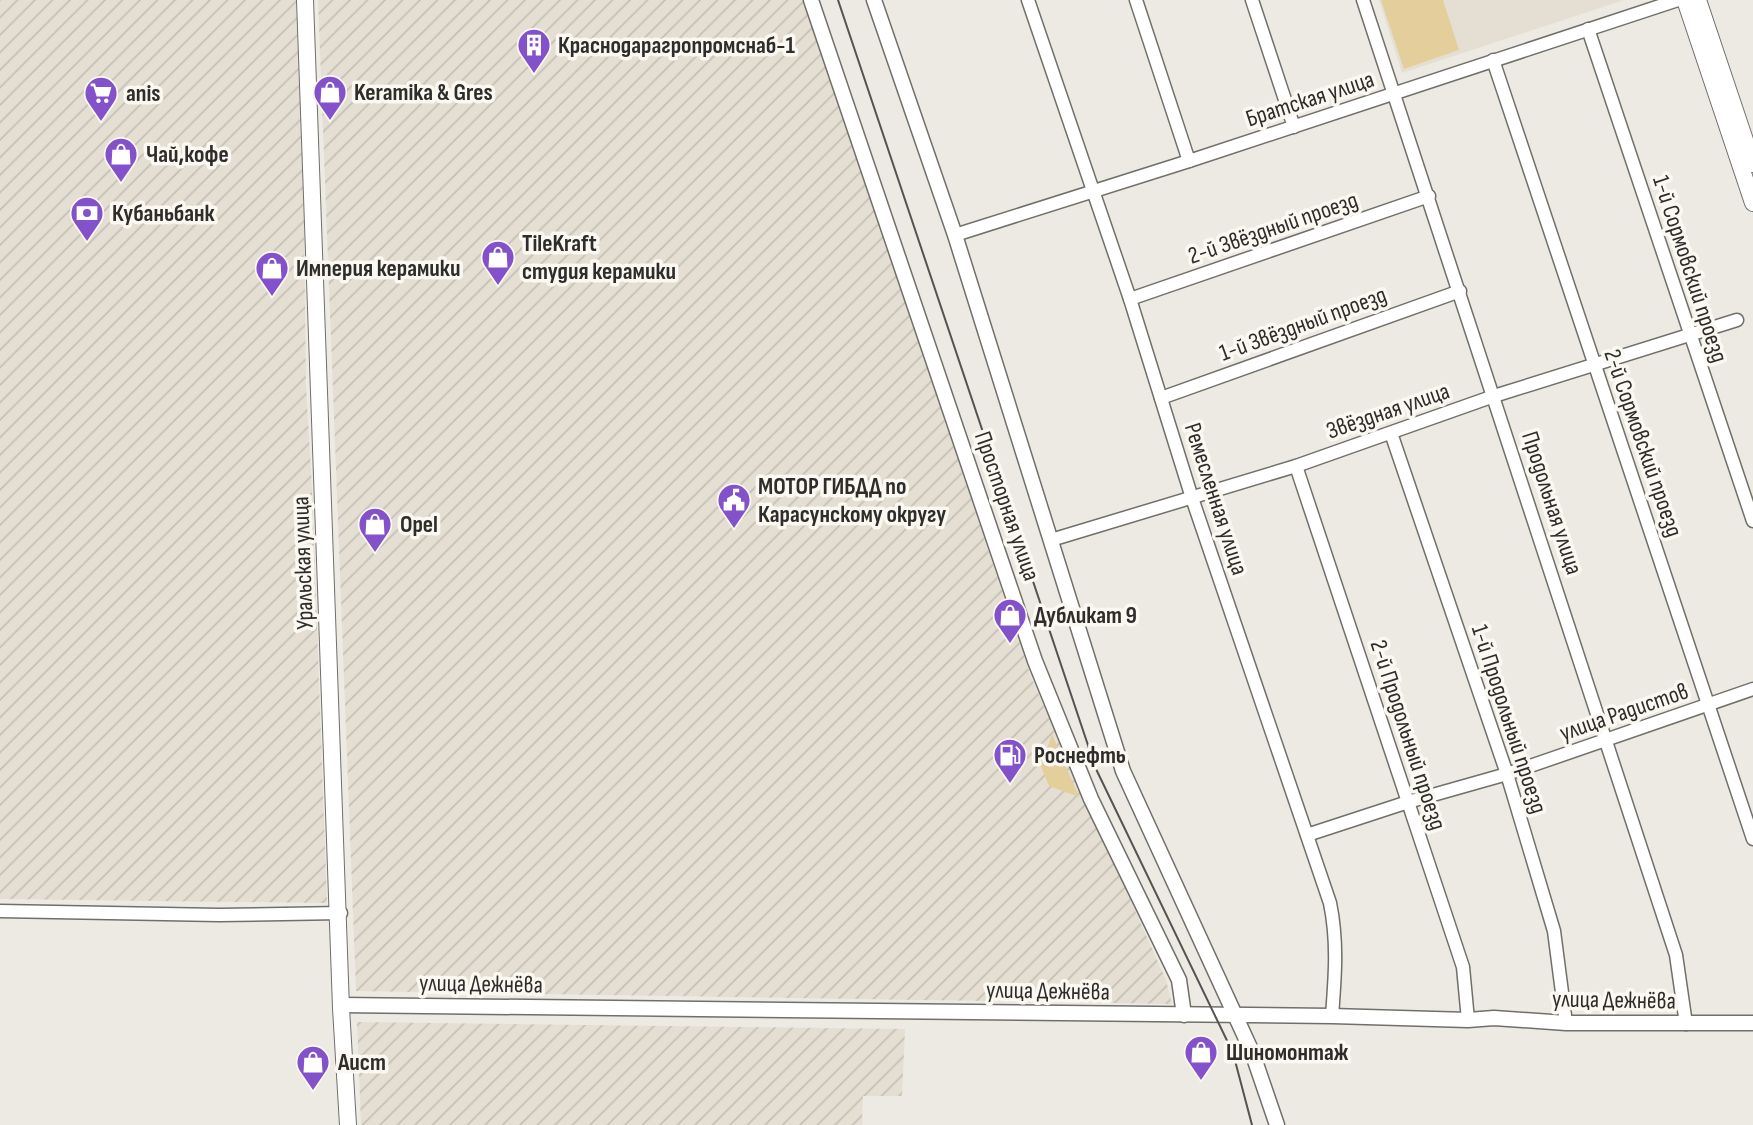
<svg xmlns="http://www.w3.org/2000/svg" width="1753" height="1125" font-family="'Sofia Sans Condensed',sans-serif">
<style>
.built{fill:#e5dfd3}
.industrial{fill:url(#industrial-furrows)}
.grass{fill:#e4cf9c}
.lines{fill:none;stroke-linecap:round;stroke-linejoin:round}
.minor-casing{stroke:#716f6a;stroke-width:15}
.tertiary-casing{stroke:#716f6a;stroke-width:17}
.secondary-casing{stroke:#716f6a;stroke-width:18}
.minor{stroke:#fff;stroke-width:12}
.tertiary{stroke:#fff;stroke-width:14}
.secondary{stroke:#fff;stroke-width:16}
.tram{stroke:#555350;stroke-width:2}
.labels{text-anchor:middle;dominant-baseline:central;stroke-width:7;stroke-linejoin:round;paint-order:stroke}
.poi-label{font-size:24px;font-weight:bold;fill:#2e2d2b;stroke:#faf8f1;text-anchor:start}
.street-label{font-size:24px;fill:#2e2d2b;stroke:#faf8f1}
</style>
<defs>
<pattern id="industrial-furrows" width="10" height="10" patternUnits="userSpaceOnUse" patternTransform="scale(1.75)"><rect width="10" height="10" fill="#e5dfd3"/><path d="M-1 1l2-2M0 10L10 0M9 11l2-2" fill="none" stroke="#c5c0b5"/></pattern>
</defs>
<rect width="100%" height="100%" fill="#edeae4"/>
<path class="built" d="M1379,0h245l-222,73z"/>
<g class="industrial">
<path d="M0,0h297l7,220 2,166 6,103 15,414 -327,-4z"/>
<path d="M318,0h485l228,677 135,303 6,24 -816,-13z"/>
<path d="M357,1022l548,7 -3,67h-39l-1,29h-501z"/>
</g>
<g class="grass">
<path d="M1381,0h62l16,50 -55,19z"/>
<path d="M1052,734l27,63 -30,-11 -8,-19z"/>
</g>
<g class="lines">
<defs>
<g id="minor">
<path d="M1028,0l102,299 62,199 138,405c8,39 5,74 2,113"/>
<path d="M1136,0l53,161"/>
<path d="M1252,0l42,127"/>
<path d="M1363,0l313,955 10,69"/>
<path d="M1588,29l165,492"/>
<path d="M1493,60l260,779"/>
<path d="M955,235l234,-74 489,-161"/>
<path d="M1130,299l299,-103"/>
<path d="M1161,398l299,-107"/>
<path d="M1391,433l116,341 47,157 12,92"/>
<path d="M1296,466l167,501 5,53"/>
<path d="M1051,540l245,-74 198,-70 243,-76"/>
<path d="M1307,835l101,-33 99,-28 246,-85"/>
<path d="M0,911l219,4 122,-2"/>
</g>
<g id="tertiary">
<path d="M811,0l224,661 56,138 88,181 5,35"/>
<path d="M874,0l81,235 168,536 129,281 25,73"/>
<path d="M341,1005l991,11 136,4 26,-2 72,5h187"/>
</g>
<g id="secondary">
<path d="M305,0l36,1008 7,117"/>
<path d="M1685,0l68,203"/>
<path d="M1698,0l55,164"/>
</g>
</defs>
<use href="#minor" class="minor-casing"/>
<use href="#tertiary" class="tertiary-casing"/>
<use href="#secondary" class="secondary-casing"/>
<use href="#minor" class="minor"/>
<use href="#tertiary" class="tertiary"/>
<use href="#secondary" class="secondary"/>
<path class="tram" d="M838,0l258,769 137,284 19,72"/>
</g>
<defs>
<symbol id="building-pin" viewBox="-11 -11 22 30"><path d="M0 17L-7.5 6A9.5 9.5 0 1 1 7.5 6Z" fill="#8351c9" stroke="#faf8f1"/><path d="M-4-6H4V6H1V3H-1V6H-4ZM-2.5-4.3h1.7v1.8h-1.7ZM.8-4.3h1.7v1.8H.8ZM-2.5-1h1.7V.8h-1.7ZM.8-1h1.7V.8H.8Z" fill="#fff"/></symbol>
<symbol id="shop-pin" viewBox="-11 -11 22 30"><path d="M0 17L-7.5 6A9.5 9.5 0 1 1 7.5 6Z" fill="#8351c9" stroke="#faf8f1"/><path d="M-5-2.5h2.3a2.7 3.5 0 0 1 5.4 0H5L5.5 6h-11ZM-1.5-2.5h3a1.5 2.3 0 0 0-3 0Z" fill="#fff"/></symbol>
<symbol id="supermarket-pin" viewBox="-11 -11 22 30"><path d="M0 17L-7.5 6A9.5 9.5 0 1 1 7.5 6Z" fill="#8351c9" stroke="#faf8f1"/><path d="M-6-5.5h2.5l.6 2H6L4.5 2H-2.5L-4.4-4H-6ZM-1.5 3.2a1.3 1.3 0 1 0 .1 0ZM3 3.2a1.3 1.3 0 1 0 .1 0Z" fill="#fff"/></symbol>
<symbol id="bank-pin" viewBox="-11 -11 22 30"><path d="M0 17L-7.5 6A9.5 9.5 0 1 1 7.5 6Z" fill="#8351c9" stroke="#faf8f1"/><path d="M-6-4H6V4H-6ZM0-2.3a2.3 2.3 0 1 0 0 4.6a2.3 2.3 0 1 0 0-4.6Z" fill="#fff"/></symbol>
<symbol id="civic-pin" viewBox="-11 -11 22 30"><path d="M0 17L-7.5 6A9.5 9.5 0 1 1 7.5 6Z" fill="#8351c9" stroke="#faf8f1"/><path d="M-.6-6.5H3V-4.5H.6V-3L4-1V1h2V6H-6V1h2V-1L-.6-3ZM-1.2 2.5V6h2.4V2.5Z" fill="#fff"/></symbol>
<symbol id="fuel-pin" viewBox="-11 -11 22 30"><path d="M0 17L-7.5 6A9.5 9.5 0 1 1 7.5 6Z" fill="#8351c9" stroke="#faf8f1"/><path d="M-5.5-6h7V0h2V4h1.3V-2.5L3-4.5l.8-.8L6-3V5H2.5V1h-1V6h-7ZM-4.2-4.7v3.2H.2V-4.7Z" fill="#fff"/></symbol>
</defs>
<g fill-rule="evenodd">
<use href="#building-pin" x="515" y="26" width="38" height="52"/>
<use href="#shop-pin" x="311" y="73" width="38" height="52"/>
<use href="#supermarket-pin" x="82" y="74" width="38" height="52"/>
<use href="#shop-pin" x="102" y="135" width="38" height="52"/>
<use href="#bank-pin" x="68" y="194" width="38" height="52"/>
<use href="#shop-pin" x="479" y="238" width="38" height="52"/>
<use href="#shop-pin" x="253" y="249" width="38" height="52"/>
<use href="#civic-pin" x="715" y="481" width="38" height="52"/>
<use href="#shop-pin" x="356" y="505" width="38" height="52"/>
<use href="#shop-pin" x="991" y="596" width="38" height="52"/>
<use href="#fuel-pin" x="991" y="736" width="38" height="52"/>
<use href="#shop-pin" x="1182" y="1033" width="38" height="52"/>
<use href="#shop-pin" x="294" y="1043" width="38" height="52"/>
</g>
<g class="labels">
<g class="poi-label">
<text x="558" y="45">Краснодарагропромснаб-1</text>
<text x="354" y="92">Keramika &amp; Gres</text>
<text x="126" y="93">anis</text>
<text x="146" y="154">Чай,кофе</text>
<text x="112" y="213">Кубаньбанк</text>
<text x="522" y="243">TileKraft<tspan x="522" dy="28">студия керамики</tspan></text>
<text x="296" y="268">Империя керамики</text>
<text x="758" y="486">МОТОР ГИБДД по<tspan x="758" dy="28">Карасунскому округу</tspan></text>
<text x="400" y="524">Opel</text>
<text x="1034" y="615">Дубликат 9</text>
<text x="1034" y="755">Роснефть</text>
<text x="1226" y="1052">Шиномонтаж</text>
<text x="338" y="1062">Аист</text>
</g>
<g class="street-label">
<text transform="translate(1310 99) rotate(-18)">Братская улица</text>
<text transform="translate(1273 228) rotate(-19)">2-й Звёздный проезд</text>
<text transform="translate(1690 269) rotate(72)">1-й Сормовский проезд</text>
<text transform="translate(1303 324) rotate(-20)">1-й Звёздный проезд</text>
<text transform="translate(1388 411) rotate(-19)">Звёздная улица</text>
<text transform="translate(1643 443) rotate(71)">2-й Сормовский проезд</text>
<text transform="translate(1216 499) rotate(72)">Ремесленная улица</text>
<text transform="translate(1552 503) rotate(72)">Продольная улица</text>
<text transform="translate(1007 506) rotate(71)">Просторная улица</text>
<text transform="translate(303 563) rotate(-92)">Уральская улица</text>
<text transform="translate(1624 712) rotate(-19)">улица Радистов</text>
<text transform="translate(1509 719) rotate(72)">1-й Продольный проезд</text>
<text transform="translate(1408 735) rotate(72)">2-й Продольный проезд</text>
<text transform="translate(481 984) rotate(1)">улица Дежнёва</text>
<text transform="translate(1048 991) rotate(1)">улица Дежнёва</text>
<text transform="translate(1614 1000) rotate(1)">улица Дежнёва</text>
</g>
</g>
</svg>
